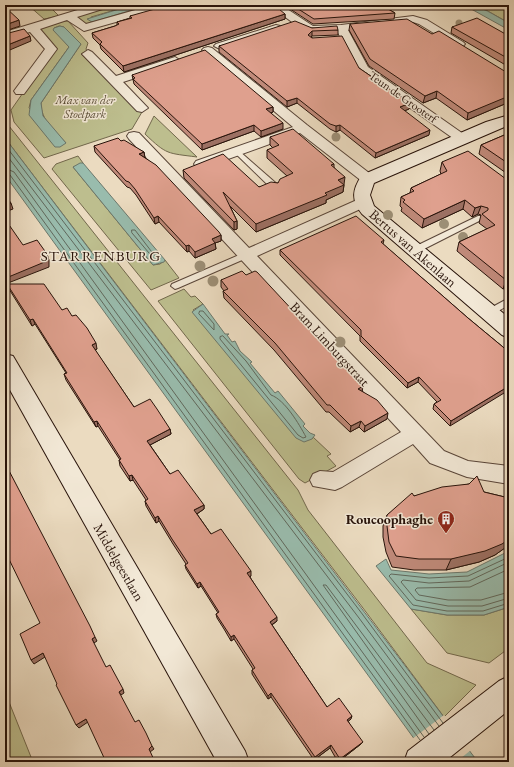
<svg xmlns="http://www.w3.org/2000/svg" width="514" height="767" font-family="'EB Garamond',serif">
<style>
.green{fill:#bdbe8e;stroke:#72684c;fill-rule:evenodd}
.water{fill:#99bcad;stroke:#6c786c}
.pier{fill:#ebdbc0}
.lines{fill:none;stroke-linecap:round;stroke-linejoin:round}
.shore{stroke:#60685c;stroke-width:1}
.lane-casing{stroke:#594538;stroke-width:2}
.street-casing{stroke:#594538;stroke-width:2}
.secondary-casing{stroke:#28130a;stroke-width:2}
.lane{fill:#f2e8d6;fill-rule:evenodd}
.street{fill:#f2e8d6;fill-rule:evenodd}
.secondary{fill:#f2e8d6;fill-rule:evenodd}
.tree{fill:#9c8e75}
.wall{fill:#c08a7a;stroke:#28130a}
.shaded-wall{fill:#9c7063;stroke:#28130a}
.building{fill:#dfa08e;stroke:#28130a}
.labels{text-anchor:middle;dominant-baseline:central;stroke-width:3;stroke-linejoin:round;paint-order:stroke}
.far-street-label{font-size:12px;fill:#28130a;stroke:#f2e8d6}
.far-park-label{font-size:12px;font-style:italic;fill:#5c4f38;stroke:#f2e8d6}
.street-label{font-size:14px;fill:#28130a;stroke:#f2e8d6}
.poi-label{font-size:14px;font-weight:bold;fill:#28130a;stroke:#f2e8d6;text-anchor:end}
.neighbourhood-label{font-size:15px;letter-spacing:1px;fill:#28130a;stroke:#f2e8d6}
</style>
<rect width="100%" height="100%" fill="#ebdbc0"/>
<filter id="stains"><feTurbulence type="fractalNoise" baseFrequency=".005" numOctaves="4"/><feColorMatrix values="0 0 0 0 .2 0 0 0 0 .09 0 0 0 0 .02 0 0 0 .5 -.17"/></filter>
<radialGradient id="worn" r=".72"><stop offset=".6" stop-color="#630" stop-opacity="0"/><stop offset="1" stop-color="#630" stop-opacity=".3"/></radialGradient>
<g class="green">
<path d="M28,5h20l11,11 -15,3z"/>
<path d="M113,5h19l-41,12 1,5 57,-17h11l-73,21 -11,-9z"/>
<path d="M477,5h29l3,2v16z"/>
<path d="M63,21h5l20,22 -2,6 1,2 -6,3 56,56 5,2 -10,17 -88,29 -30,-36 -3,-12 44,-63 -15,-17 3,-3zM59,26l5,1 17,17 -40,59c-1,16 15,29 25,40l-37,-35 2,-8 38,-53 -15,-19z"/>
<path d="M154,116l43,41c-30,-4 -30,-2 -52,-23z"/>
<path d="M5,121l293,369 10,20 119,153 49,22 -32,32 -78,-105 -361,-474z"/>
<path d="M78,156l5,7 -10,4 80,98 7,-1 5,-4 14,18 -28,12 -99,-121 4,-5z"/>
<path d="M184,289l7,8 4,-1 8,8 -10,6 119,129 1,-2 18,17 -4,2 9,10 -31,17 -6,-4 -141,-178z"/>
<path d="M509,607v41l-20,15 -42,-10 -36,-44 36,6h37z"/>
<path d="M5,692l28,70h-28z"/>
</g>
<g class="water">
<path d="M132,5h17l-57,17 -5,-3z"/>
<path d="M464,5c18,0 29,10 45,18v7z"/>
<path d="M60,26l4,1 17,17 -40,59 2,13 23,27 -6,4h-5l-26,-32 2,-15 38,-53 -16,-17 1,-2z"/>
<path d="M5,138l473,624h-47l-426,-587z"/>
<path d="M80,163h3l82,97 -1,2 -11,3 -80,-98z"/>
<path d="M203,304l22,30h4l-2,1 5,7 3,-1 5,10 12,11 -2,1 25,30 3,-2 27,33 -2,2 7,7 5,2 -3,4 -8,3 -8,-4 -104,-126z"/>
<path d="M509,551v56l-25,8h-37l-36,-6 -35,-43 10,-7 5,11 38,4 38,-2z"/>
</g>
<path class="pier" d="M444,715l27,35 -15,12h-27l-17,-23z"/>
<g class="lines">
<g class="shore">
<path d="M5,145l358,470 80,108"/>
<path d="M5,153l354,465 80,108"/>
<path d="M5,168l9,4 410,565"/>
<path d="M5,173l5,2 410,565"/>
<path d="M132,230h3l23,30h-3l-23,-27z"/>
<path d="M200,311h3l11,13v6l-15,-16z"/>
<path d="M223,336l23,25 25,34c14,5 28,29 35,42l-3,1 -5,-3 -78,-96v-2z"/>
<path d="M509,557l-41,19 -39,2 -38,-4 -2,2 24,29 34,6h36l26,-8"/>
<path d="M509,562l-40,19 -40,2 -26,-3 -2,2 15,18 32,6h34l27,-8"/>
<path d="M509,569l-39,18 -53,1 -2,2 4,5 29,5h33l28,-8"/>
<path d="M429,734l-106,-149h3l108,145"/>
</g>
<defs>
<g id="lane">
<path d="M236,149l2,1 40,35v4h-6l-38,-37v-2z"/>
<path d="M478,216h3l4,2 -67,34 -3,1 -4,-3 1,-2z"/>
<path d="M246,252l4,3 -1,2 -71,31 -3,1 -4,-3 1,-2z"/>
<path d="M509,298v7l-18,10h-6l-1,-2 1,-2z"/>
</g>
<g id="street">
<path d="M94,5h16l-1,2 -32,10 9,7 67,-19h17l-1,2 -85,24 -17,-11 -27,9 17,20 -33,45h-8l-2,-3 31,-42 -15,-17 -25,7v-7z"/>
<path d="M269,5h12l32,21 28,-1 72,-9 14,4 36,22 2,2 -2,2h-8l-36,-22 -6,-2 -65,8 20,37 101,71 -2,3h-10l-98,-69 -22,-41 -25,1 -12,-4z"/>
<path d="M276,25l4,1 2,2 -2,2 -60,19 -6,-3 2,-2z"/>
<path d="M208,47l4,1 95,77 66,51 2,3 -2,3h-10l-63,-49 -94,34h-10l-2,-3 2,-3 97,-34 -89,-75 -2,-2 2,-2z"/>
<path d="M88,50l4,2 24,24 59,-19 6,4 -2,3 -56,18 25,26 -6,4 -5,-1 -53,-55 -2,-2z"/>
<path d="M134,132l5,1 110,115 108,-48h10l2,3 -2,3 -110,50 187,195 24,10 41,5v18l-42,-7 -37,-14 -17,-19 -71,43 -7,3 -22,-4 -3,-6 3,-6 7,-3 13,1 68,-40 -272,-293 -2,-3 2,-3z"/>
</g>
<g id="secondary">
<path d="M509,115v10l-135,58 -4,12 4,11 135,112v20l-7,-3 -140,-121c-11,-14 -10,-24 0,-39l124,-53z"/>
<path d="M5,354l8,2 232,395 4,11h-32l-212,-381z"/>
<path d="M509,676v34l-65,52h-40l4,-11 91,-70z"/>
</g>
</defs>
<use href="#lane" class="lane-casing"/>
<use href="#street" class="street-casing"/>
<use href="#secondary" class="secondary-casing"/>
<use href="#lane" class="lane"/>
<use href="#street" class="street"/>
<use href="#secondary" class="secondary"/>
</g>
<g class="tree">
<circle cx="459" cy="23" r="3.5"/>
<circle cx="336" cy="137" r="4.5"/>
<circle cx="388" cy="215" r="5"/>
<circle cx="444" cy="224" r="5"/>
<circle cx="463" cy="237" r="5"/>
<circle cx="200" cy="266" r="5.5"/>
<circle cx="213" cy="281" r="5.5"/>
<circle cx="340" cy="342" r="5.5"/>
</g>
<g class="wall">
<path d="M284,5h97l14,8 -1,6 -81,5z"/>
<path d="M285,14v5l-161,53 -23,-23 -1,-4 -7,-7 -1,-5 23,-7 2,-1v-3l13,-4v-2z"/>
<path d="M350,24l158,76 -1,3 -40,17 -31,-22 -13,5 -54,-37 -20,-36z"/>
<path d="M452,27l57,9v31l-58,-34z"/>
<path d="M312,28l26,2v5l-26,1 -1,1 48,31 51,35 -1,6 -5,2 25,24 -54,23 -35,-28 -4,2 -6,-3 -33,-26 -10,4 -68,-55v-6z"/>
<path d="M132,75l141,32v5l-2,1 12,16 -22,8 -7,-6 -52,19 -68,-66z"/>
<path d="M509,133v42l-30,-21 2,-9z"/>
<path d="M270,137l64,27v3l10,18 -1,7 -17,8v3l-70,29 -26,-26 7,15v8l-3,1 -50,-52 -1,-8 76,17 19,-4 9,-7 -20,-18v-8l6,-2 -3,-3z"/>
<path d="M121,141l23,11 1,6 76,77v6l-6,2 1,6 -21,9 -6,-7 -2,1 -28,-30 -4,2 -19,-29 -6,-7 -3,-1 -32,-35 -1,-6z"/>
<path d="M442,162l67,18v110h-1l-3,-2 -2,1 -46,-38 2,-9 28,-13 -8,-6 2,-8 -3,-1 -6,3 -9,-8 -41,19 -21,-17 1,-3 -2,-2 1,-9 9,-4 1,-5 30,-14 -1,-3z"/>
<path d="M384,240l-1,4 85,74 41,34 -59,74 -17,-17 1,-5 3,-2 -19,-20 -11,6 -47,-47v-5l-80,-81v-5z"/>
<path d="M246,275l117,111 -1,5 25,28 -23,13 -5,-5 -9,5 -21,-20h-3l-52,-62 -50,-52 -1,-7h1l-3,-4v-7z"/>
<path d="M7,284l55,26 10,6 25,33 -2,1 39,57 36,22 1,5 -21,11 20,29 34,31v4l-7,5 14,20 40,42 -1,1 27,44 -5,4 55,82 24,12 -3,2 13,23 -23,18 -8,-14 -16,12 -43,-63 -3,2 -16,-25v-4l1,-1 -19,-30 -3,2 -7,-12 -7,-11 -1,-4 2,-1 -17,-27 -3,2 -12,-19 -1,-4 1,-1 -13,-20 -14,-23 -3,2 -10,-17 -1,-5 1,-1 -13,-20 -3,1 -10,-15 -1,-6h1l-22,-34 -2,1 -30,-47 -2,-6 2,-1 -31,-49 -3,2 -23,-37z"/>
<path d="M469,484l15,8 25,6v47l-14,10 -16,7 -33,8h-32l-22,-3 -6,-15 -3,-15v-11l4,-11 27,-19z"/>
</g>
<g class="shaded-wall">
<path d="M285,14v5l-161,53 -1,-6z"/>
<path d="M19,20l1,6 -15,5v-6z"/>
<path d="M312,31v5l-4,4v-5z"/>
<path d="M30,36l1,5 -26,11v-6z"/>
<path d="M437,91l-1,7 -13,5 2,-7z"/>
<path d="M509,93v6l-1,1 -1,3 -40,17 1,-7z"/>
<path d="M297,98v5l-10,4v-6z"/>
<path d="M410,103l-1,6 -10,4 1,-6z"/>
<path d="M273,107v5l-7,3v-6z"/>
<path d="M283,123v6l-22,8v-6z"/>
<path d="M254,125v6l-52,19v-6z"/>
<path d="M340,125v5l-4,2v-6z"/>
<path d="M430,130l-1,5 -54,23 1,-5z"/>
<path d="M144,152l1,6 -6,-4z"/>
<path d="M345,177l-2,15 -17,8v3l-70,29v-8l82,-44z"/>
<path d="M465,200l-2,9 -41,19 2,-9z"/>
<path d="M11,203l2,6 -8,3v-7z"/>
<path d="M481,206l-3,8 -6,3 3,-9z"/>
<path d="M158,216l1,6 -4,2 -1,-6z"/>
<path d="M237,221v8l-3,1v-8z"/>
<path d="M221,235v6l-6,2 1,6 -21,9v-6l17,-13z"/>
<path d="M189,245v6l-2,1 -1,-6z"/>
<path d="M47,254l2,6v7l-41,16 -2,-5z"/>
<path d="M508,279l-3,9 -2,1 3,-9z"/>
<path d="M33,319l2,5 -3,2 -2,-6z"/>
<path d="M96,343l1,6 -3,1 -2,-5z"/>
<path d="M419,377l-1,5 -11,6 1,-5z"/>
<path d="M363,386l-1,6 -4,-3z"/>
<path d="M509,386v4l-59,36 1,-5z"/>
<path d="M388,413l-1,6 -23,13 1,-6z"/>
<path d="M97,421l1,5 -2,1 -2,-5z"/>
<path d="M361,421l-2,6 -9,5 1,-6z"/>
<path d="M170,429l1,5 -23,12 -1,-5z"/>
<path d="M132,475l1,5 -3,1 -1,-5z"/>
<path d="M204,505v4l-9,6 -1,-5z"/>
<path d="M158,516l1,5 -3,2 -1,-5z"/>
<path d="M509,539v6l-14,10 -16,7 -33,8 5,-11z"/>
<path d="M251,571v5l-4,2v-5z"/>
<path d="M200,582l1,4 -3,2 -1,-4z"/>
<path d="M277,617v4l-7,5v-4z"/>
<path d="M234,635v4l-3,2v-4z"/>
<path d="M95,637l2,4 -3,2 -2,-4z"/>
<path d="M43,653l2,4 -11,7 -3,-4z"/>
<path d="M123,689l1,4 -3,2 -2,-3z"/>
<path d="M271,693v4l-3,2v-3z"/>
<path d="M352,716l-1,3 -5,4 1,-3z"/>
<path d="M86,719l2,3 -9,6 -3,-3z"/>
<path d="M363,742l-2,2 -23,18 2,-3z"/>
<path d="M331,745l-1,3 -16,12 1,-3z"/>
<path d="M152,746l2,3 -4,3 -1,-3z"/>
</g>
<g class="building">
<path d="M169,5h105l11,9 -162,52 -23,-22 2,-2 -10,-9 23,-7 4,-2 -2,-2 15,-4 -2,-2z"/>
<path d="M292,5h89l14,8 -81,6z"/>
<path d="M5,7l14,13 -14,5z"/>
<path d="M477,18l32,18v23l-57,-32z"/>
<path d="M407,19l25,15 7,-3 67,41h3v15h-1l1,1v5l-2,1 2,2 -41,17 -31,-22 -12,5 -55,-37 -20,-35z"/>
<path d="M295,21l17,7 25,-2 1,4 -26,1 -4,4 4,3 30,-2 17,32 51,35 -10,4 30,23 -54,23 -36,-28 -4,1 -6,-2 -33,-26 -10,3 -68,-55z"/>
<path d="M24,29l6,7 -25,10v-12z"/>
<path d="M205,50l68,57 -7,2 17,14 -22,8 -7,-6 -52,19 -69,-65 2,-1 -3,-3z"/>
<path d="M293,129l41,35 -3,1 14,12 -7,3 6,5 -19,8 2,2 -71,29 -33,-32 14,29 -3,1 -51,-52 40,-16 36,33 12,-5 7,1 2,-4 13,-6 -26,-23 12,-5 -9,-8z"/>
<path d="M509,133v31l-28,-19z"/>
<path d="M118,138l3,3 3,-1 20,12 -5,2 17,11 63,67 2,3 -9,4 3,4 -20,9 -6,-7 -3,1 -28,-30 -4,2 -19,-29 -6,-7 -3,-1 -32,-35z"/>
<path d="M468,151l38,28 3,1v100l-1,-1 -2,1 -47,-38 36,-17 -13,-11 6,-4v-2l-7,-2 -6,2 -10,-8 -41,19 -21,-17 2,-2 -4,-3 13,-6 -3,-3 36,-17 -5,-9z"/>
<path d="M5,195l6,8 -6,2z"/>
<path d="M356,216l28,24 -3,2 87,76 41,34v34l-58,35 -17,-17 7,-4 -22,-23 -11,6 -47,-47v-6l-81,-80z"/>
<path d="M5,219l18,26 14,-5 10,14v7l-41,17 -1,-2z"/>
<path d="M242,271l4,4 9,-4 2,1 106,114 -5,3 19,11 11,13 -23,13 -4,-5 -10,5 -21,-21h-3l-52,-62 -52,-52 5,-2 -7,-9z"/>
<path d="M7,284h37l18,26 5,-2 5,8 4,-1 11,13 9,15 -4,2 42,62 16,-8 7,10 13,20 -23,12 23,33 8,-4 26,35 -10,5 17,24 10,-5 30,42 -4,2 30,44 -7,5 57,85 12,-9 13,18 -5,4 16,22 -23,17 -9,-14 -16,12 -44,-64 -3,3 -16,-26 3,-2 -21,-33 -3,2 -15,-23 3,-2 -19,-30 -3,2 -12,-19 3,-2 -16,-24 -14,-23 -3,2 -10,-17 3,-2 -16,-24 -3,1 -10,-16 2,-1 -24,-38 -3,1 -30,-48 3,-1 -34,-54 -3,1z"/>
<path d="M5,463l85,163 5,11 -3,2 14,28 4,-2 13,24 -4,3 16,30 4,-2 7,13 6,13 -3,3 6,13h-49l-20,-43 -10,6 -20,-40 1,-1 -14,-31 -12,7 -11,-26 20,-11 -35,-72z"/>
<path d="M477,476l7,16 25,6v41l-7,5 -17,7 -34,8h-32l-23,-3 -7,-14 -2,-16v-11l25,-22 2,3 28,-9 27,-3z"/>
</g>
<defs>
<symbol id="building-pin" viewBox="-11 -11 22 30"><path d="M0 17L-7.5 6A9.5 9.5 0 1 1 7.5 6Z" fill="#8f2418" stroke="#f2e8d6"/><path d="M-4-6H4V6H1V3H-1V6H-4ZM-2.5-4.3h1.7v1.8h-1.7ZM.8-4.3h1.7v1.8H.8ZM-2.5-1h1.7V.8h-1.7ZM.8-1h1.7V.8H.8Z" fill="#fff"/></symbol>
</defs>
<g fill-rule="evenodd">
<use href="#building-pin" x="436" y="509" width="20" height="27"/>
</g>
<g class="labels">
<g class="far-street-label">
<text transform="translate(403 97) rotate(35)">Teun de Grooterf</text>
</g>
<g class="far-park-label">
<text x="85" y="100">Max van der<tspan x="85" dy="14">Stoelpark</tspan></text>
</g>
<g class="street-label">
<text transform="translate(413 248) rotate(41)">Bertus van Akenlaan</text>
<text transform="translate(330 344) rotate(47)">Bram Limburgstraat</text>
<text transform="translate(119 562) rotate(60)">Middelgeestlaan</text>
</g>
<g class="poi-label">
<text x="433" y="519">Roucoophaghe</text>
</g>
<g class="neighbourhood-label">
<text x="101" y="255">STARRENBURG</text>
</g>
</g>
<rect width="514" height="767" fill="none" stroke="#ebdbc0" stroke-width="20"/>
<rect x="6" y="6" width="502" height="755" fill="none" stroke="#28130a" stroke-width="2"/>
<rect x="10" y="10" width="494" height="747" fill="none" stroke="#28130a"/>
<rect width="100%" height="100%" filter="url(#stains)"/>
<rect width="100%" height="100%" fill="url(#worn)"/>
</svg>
